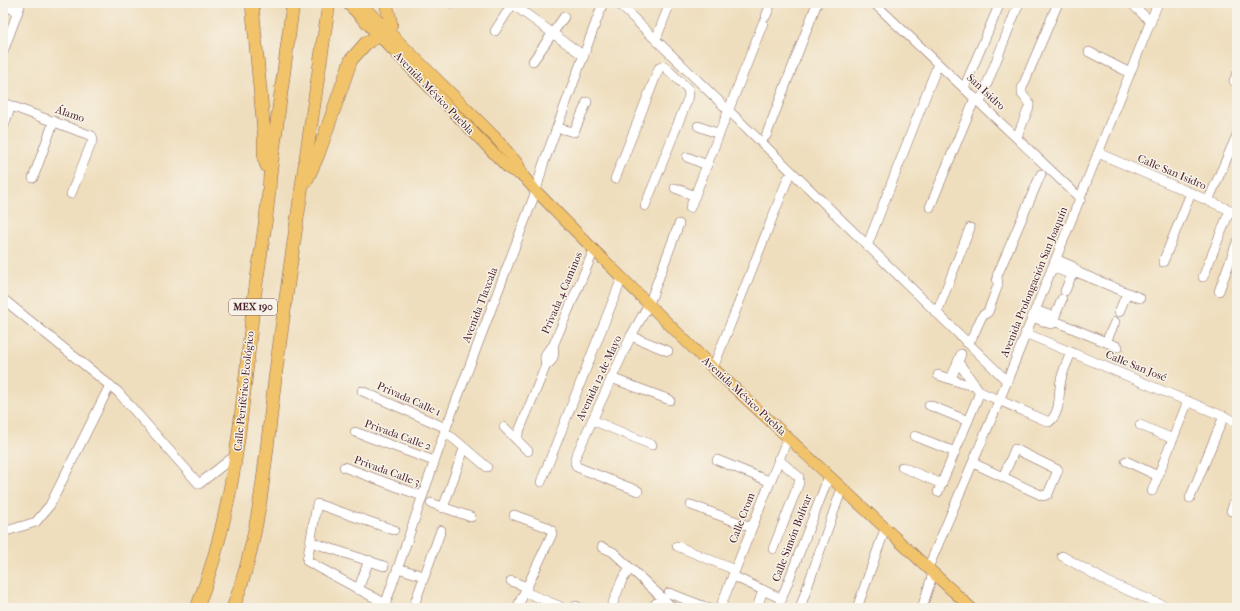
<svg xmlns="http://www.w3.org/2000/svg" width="1240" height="611" font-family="'IM FELL French Canon',serif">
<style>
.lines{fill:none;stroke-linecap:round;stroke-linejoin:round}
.minor-casing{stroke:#84625e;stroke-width:10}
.major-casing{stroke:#84625e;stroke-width:12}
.highway-casing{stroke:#84625e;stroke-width:14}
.minor{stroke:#fff;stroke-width:9}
.major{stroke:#f1c36a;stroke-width:11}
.highway{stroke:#f1c36a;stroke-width:13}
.labels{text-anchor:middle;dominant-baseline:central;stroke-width:3;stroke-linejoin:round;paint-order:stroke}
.shield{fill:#f7f3e8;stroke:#7e5f64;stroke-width:1}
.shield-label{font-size:10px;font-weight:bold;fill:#4a1f2b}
.street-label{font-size:11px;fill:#4a1f2b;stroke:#f7f3e8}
</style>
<rect width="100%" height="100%" fill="#f7f3e8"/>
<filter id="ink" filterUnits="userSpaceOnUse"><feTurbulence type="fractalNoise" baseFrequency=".025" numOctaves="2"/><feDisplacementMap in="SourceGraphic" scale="8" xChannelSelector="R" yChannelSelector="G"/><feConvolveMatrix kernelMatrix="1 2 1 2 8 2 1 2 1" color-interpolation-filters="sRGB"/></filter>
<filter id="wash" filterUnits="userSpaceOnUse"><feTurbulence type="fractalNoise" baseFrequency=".012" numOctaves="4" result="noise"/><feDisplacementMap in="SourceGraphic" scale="16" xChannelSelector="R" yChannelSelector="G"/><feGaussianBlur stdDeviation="0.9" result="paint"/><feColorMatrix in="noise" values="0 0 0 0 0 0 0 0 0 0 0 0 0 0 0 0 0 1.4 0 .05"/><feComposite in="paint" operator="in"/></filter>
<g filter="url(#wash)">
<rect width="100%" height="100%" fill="#efdebd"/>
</g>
<g filter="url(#ink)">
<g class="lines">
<defs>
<g id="minor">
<path d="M511,3l73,53"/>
<path d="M618,3l389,378"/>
<path d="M874,3l207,196"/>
<path d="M1131,3l20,19"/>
<path d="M453,4v-1"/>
<path d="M3,6l15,5"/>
<path d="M766,16l5,-13"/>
<path d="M495,31l18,-28"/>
<path d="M656,39l14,-36"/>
<path d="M3,52l18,-49"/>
<path d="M1089,52l41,21"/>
<path d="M533,61l31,-44"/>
<path d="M1234,81l3,-7"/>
<path d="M964,88l36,-85"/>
<path d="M980,102l39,-99"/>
<path d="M3,103l89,33 1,3 -22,55"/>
<path d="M698,126l21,8"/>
<path d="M3,128l8,-22"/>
<path d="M558,128l16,4 13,-30"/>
<path d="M766,136l51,-133"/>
<path d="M1017,137l12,-30v-4l-7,-9v-6l36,-85"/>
<path d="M1098,153l139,60"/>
<path d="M687,157l20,8"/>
<path d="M33,178l21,-57"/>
<path d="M615,179l44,-111 5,-2 24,23 1,7 -44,110"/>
<path d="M675,188l20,8"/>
<path d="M1208,201l29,-66"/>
<path d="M930,207l45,-109"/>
<path d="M690,208l73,-185"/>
<path d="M867,246l71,-182"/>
<path d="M1056,259l16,7 7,7 61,25"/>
<path d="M1163,262l28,-69"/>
<path d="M1053,267l19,8 7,-2"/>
<path d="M1203,277l27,-67"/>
<path d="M1065,291l9,-21"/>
<path d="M1219,291l18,-49"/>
<path d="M3,299l115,93 81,92 38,-30"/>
<path d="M1035,310l19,7 3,5 61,25"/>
<path d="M935,312l3,-2 32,-82"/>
<path d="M1119,312l8,-19"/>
<path d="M1032,317l19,7 5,-2"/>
<path d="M1052,323l10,-24"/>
<path d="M1025,333l212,89"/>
<path d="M631,336l37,15"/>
<path d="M966,342l6,-4 10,-22 6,-4 10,-27 -1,-9 44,-102"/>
<path d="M1106,342l9,-20"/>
<path d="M958,362l22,30 69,30c13,-10 9,-30 12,-42 2,-10 7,-19 10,-28"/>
<path d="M546,365c8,-4 9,-10 7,-19"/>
<path d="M713,368l75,-190"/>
<path d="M938,375l27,9 10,1"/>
<path d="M611,378l59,22"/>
<path d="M951,379l10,-25"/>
<path d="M362,391l84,37"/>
<path d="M929,405l39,16"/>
<path d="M592,420l60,25"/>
<path d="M1140,425l33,14"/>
<path d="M504,427l24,24"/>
<path d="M355,432l79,29"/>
<path d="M444,433l9,5 34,29"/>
<path d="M915,436l40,16"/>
<path d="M516,439l30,-74c-3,-9 0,-13 7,-19l41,-96"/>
<path d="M717,460l52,21"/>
<path d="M1126,461l32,15"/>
<path d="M973,463l70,33 5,-2 10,-24 -43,-21 -12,28"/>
<path d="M344,467l78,29"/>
<path d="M902,467l40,17"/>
<path d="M541,482l81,-204"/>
<path d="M638,491l-61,-24 -2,-4v-5l56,-122 18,-32 30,-80"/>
<path d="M1152,491l36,-90"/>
<path d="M938,492l42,-100"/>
<path d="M1190,498l34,-82"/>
<path d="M431,503l40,14"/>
<path d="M691,505l60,22"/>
<path d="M443,508l21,-59"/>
<path d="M1231,511l6,-16"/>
<path d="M514,515l33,12 4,3 1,4 -35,74"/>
<path d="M3,532l33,-10 14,-17 60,-120"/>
<path d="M311,542l73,24"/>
<path d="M677,546l58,24"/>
<path d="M602,547l11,5 60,56"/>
<path d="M773,549l26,-66v-6l-21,-18"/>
<path d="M1062,556l46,26 61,26"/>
<path d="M398,568l25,8"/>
<path d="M927,568l4,-7 68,-160 159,-398"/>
<path d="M733,576l49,23"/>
<path d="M511,581l16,6"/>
<path d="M358,590l11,-30"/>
<path d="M525,592l34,14"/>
<path d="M669,593l39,15"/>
<path d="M386,604l-79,-43 10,-57 77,26"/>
<path d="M576,606l4,2"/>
<path d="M384,608l62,-180 90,-237 7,-26 60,-162"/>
<path d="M413,608l28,-78"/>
<path d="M611,608l11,-28 8,-11"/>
<path d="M653,608l3,-5"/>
<path d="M720,608l68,-171"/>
<path d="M757,608l6,-18"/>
<path d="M778,608l51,-132"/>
<path d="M800,608l42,-120"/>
<path d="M857,608l28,-79"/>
<path d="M922,608l11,-35"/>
</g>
<g id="major">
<path d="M347,3l162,166 15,8"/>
<path d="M360,3l134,133 24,28 6,13 12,14 58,59 119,118 258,240"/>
</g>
<g id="highway">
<path d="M252,3l12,129v26l3,8"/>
<path d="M306,181l12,-26 33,-95 15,-17 22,-12 3,-7 -5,-21"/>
<path d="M197,608c38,-97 45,-198 56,-300 5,-45 15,-88 17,-133l23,-172"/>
<path d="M233,608c30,-78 33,-163 44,-245 16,-120 34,-240 52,-360"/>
</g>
</defs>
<use href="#minor" class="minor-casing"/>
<use href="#major" class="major-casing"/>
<use href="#highway" class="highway-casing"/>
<use href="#minor" class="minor"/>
<use href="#major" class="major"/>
<use href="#highway" class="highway"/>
</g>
</g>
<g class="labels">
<rect class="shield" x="229" y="299" width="48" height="16" rx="3"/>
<g class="shield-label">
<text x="253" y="307">MEX 190</text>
</g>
<g class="street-label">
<text transform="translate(986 92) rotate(43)">San Isidro</text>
<text transform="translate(434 93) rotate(46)">Avenida México Puebla</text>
<text transform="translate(70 114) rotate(19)">Álamo</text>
<text transform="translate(1172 172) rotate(23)">Calle San Isidro</text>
<text transform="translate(1034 282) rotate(-68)">Avenida Prolongación San Joaquín</text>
<text transform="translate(562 293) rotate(-67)">Privada 4 Caminos</text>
<text transform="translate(480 305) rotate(-69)">Avenida Tlaxcala</text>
<text transform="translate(1136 366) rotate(22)">Calle San José</text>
<text transform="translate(599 378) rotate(-65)">Avenida 12 de Mayo</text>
<text transform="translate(244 391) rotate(-84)">Calle Periférico Ecológico</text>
<text transform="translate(744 396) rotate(43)">Avenida México Puebla</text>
<text transform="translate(409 399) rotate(24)">Privada Calle 1</text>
<text transform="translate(398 435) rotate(20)">Privada Calle 2</text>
<text transform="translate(387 471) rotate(20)">Privada Calle 3</text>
<text transform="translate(742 518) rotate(-69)">Calle Crom</text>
<text transform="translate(792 538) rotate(-69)">Calle Simón Bolívar</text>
</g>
</g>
<rect width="1240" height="611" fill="none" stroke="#f7f3e8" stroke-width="16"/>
</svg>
